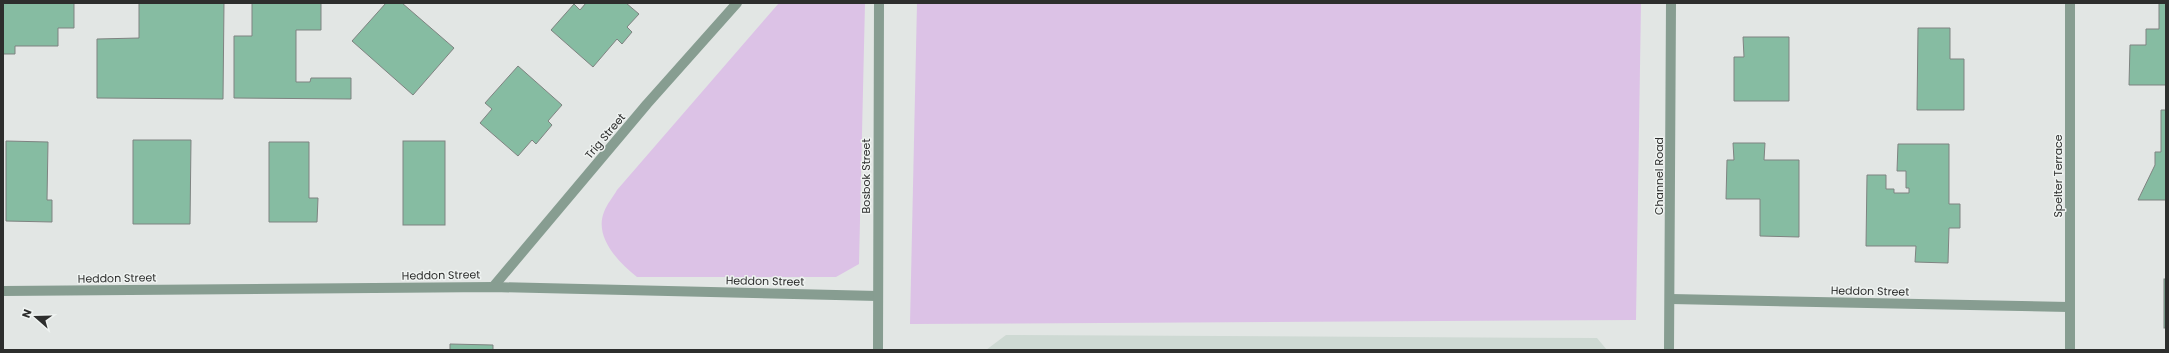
<svg xmlns="http://www.w3.org/2000/svg" width="2169" height="353" font-family="Poppins,sans-serif">
<style>
.built{fill:#ced9d3}
.green{fill:#dcc2e6}
.building{fill:#86bca2;stroke:#7f8381}
.lines{fill:none;stroke-linecap:round;stroke-linejoin:round}
.street{stroke:#879d91;stroke-width:10}
.labels{text-anchor:middle;dominant-baseline:central;stroke-width:3;stroke-linejoin:round;paint-order:stroke}
.street-label{font-size:11px;fill:#2d2e2d;stroke:#eff3f1}
</style>
<rect width="100%" height="100%" fill="#e2e6e4"/>
<path class="built" d="M1006,335l591,3 10,12h-621z"/>
<g class="green">
<path d="M779,3h86l-6,261 -23,13h-199c-19,-15 -43,-40 -33,-65 3,-8 9,-15 13,-22z"/>
<path d="M917,3h724l-5,317 -726,4z"/>
</g>
<g class="building">
<path d="M3,3h71v25h-16v18h-43v8h-12z"/>
<path d="M139,3h85l-1,96 -126,-1v-59l42,-1z"/>
<path d="M252,3h69v27h-25v52h14l1,-4h40v21l-117,-1v-62h18z"/>
<path d="M386,3h16l52,45 -41,47 -61,-54z"/>
<path d="M586,3h40l13,11 -12,13 5,5 -10,12 -5,-5 -24,28 -42,-37 23,-26 6,6z"/>
<path d="M2159,3h7v82h-37l1,-40h16v-16h13z"/>
<path d="M1918,28h32v31h14v51h-47z"/>
<path d="M1743,37h46v64h-55v-44h10z"/>
<path d="M518,66l44,39 -14,16 4,4 -16,19 -4,-4 -14,16 -38,-33 12,-14 -7,-6z"/>
<path d="M2161,110h5v90h-28l17,-35v-13h6z"/>
<path d="M133,140h58l-1,84h-57z"/>
<path d="M6,141l42,1 -1,58h5v22l-46,-1z"/>
<rect x="403" y="141" width="42" height="84"/>
<path d="M269,142h40v56h9l-1,24h-48z"/>
<path d="M1733,143h32l-1,17h35v77l-39,-1v-37h-34l1,-39h7z"/>
<path d="M1898,144h51v60h11v24h-11l-1,35 -33,-1 1,-16h-50l1,-71h19v14h8v4h15v-5h-3v-17h-9z"/>
<rect x="2164" y="279" width="2" height="49"/>
<path d="M450,344l43,1v5h-43z"/>
</g>
<g class="lines">
<g class="street">
<path d="M493,287l154,-183 90,-101"/>
<path d="M3,291l490,-4 385,9"/>
<path d="M1671,299l398,8"/>
<path d="M878,350l1,-347"/>
<path d="M1669,350l2,-347"/>
<path d="M2070,350v-347"/>
</g>
</g>
<g class="labels">
<g class="street-label">
<text transform="translate(605 136) rotate(-50)">Trig Street</text>
<text transform="translate(866 176) rotate(-90)">Bosbok Street</text>
<text transform="translate(1659 176) rotate(-90)">Channel Road</text>
<text transform="translate(2058 176) rotate(-90)">Spelter Terrace</text>
<text transform="translate(441 275) rotate(-1)">Heddon Street</text>
<text transform="translate(117 278) rotate(-1)">Heddon Street</text>
<text transform="translate(765 281) rotate(1)">Heddon Street</text>
<text transform="translate(1870 291) rotate(1)">Heddon Street</text>
</g>
</g>
<rect width="2169" height="353" fill="none" stroke="#2d2e2d" stroke-width="8"/>
<g transform="translate(36 317) rotate(290)" stroke="#eff3f1" stroke-width="3" paint-order="stroke">
<path d="M0-3L7 15L0 10L-7 15Z" fill="#2d2e2d"/>
<text y="-6" font-size="11" font-weight="bold" text-anchor="middle" fill="#2d2e2d">N</text>
</g>
</svg>
